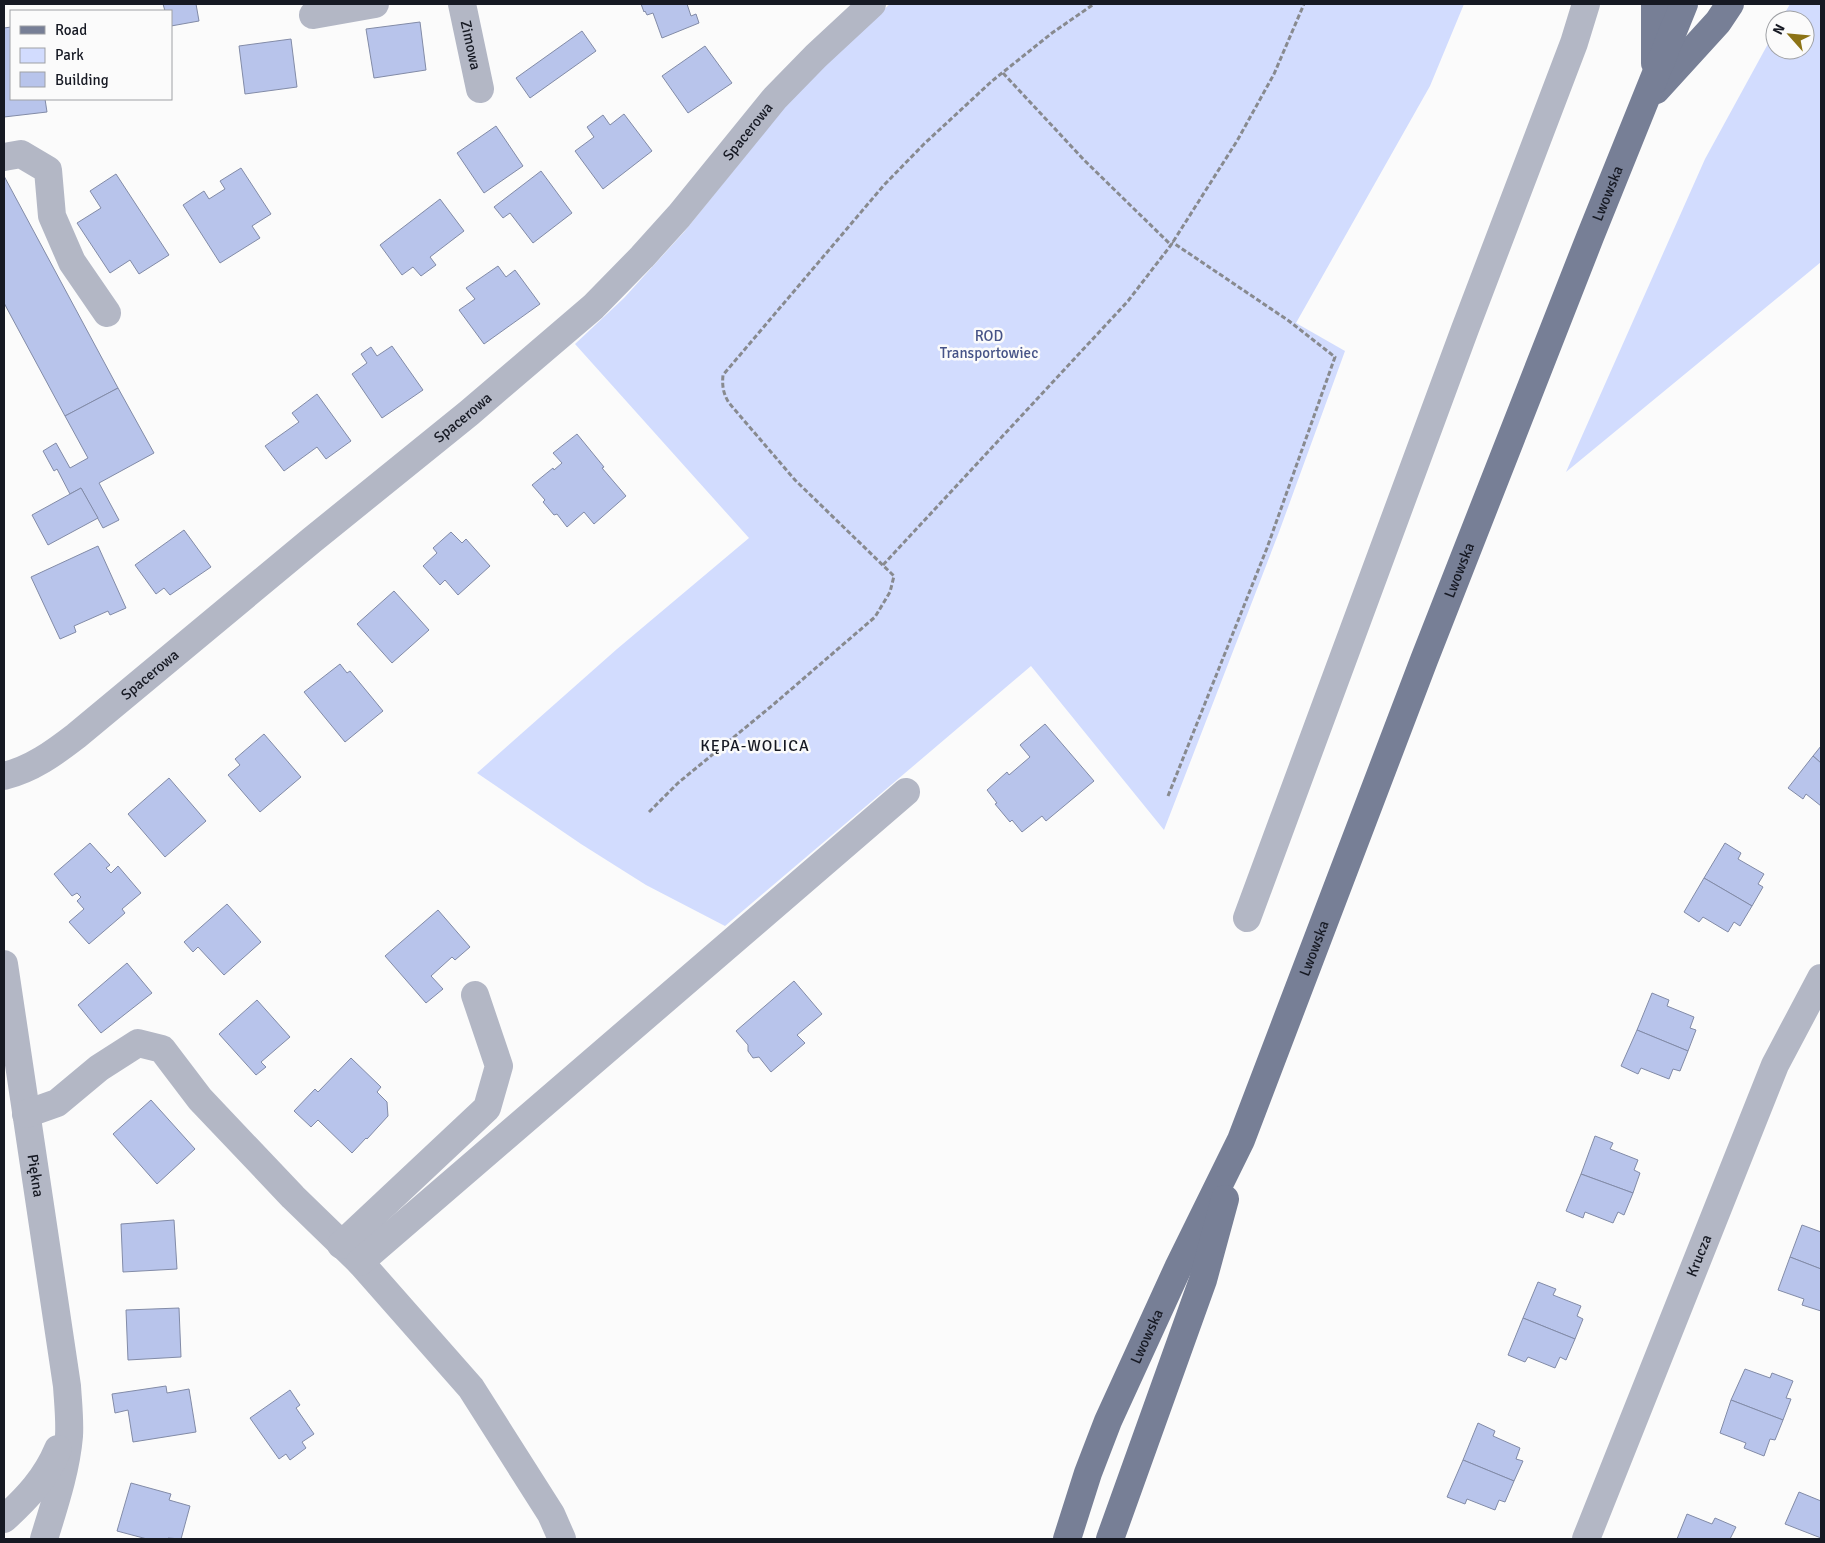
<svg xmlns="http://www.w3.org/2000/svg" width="1825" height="1543" font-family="Signika,sans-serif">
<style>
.green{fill:#d2dcfe}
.building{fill:#b8c4eb;stroke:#828ba7}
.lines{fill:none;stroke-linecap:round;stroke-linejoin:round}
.path{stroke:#888a8f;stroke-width:3;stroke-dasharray:5 2.5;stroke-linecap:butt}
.minor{stroke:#b3b7c5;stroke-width:28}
.major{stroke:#777f96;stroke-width:28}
.labels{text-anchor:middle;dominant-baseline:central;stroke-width:5;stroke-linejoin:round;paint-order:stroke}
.street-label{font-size:15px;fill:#161923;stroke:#fbfbfb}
.park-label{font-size:15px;fill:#465387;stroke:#fbfbfb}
.neighbourhood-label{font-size:16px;letter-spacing:1px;fill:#161923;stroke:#fbfbfb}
</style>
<rect width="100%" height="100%" fill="#fbfbfb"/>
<g class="green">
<path d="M890,4h574l-34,82 -134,237 49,28 -66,181 -115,298 -133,-164 -306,260 -79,-41 -65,-41 -104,-71 140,-124 132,-111 -174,-194 49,-46 60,-66 106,-132 70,-70z"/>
<path d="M1790,4h31v258l-255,210 139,-313 70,-128v19h30v-30h-24z"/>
</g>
<g class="building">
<path d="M163,4h33l3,17 -28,5v-15h-6z"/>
<path d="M641,4h46l4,12 5,-2 3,9 -37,15 -9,-25 -6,2 -2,-4 -1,1z"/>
<path d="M420,22l6,48 -52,8 -8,-49z"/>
<path d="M11,27v72h34l2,13 -43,5v-89z"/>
<path d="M582,31l14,20 -66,47 -14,-20z"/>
<path d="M291,39l6,48 -52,7 -6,-48z"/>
<path d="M705,46l27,37 -44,30 -26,-37z"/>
<path d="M624,114l28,37 -49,38 -28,-38 19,-14 -7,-10 16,-12 7,10z"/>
<path d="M496,126l27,40 -39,27 -27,-40z"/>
<path d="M241,168l30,46 -19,12 8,12 -40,25 -37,-58 21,-14 5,8 16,-10 -5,-8z"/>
<path d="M541,171l31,42 -39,30 -23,-30 -7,5 -9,-11z"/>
<path d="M116,174l53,81 -30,19 -9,-14 -20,13 -33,-50 24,-15 -11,-17z"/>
<path d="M4,176l114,212 -53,28 -61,-113z"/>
<path d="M440,199l24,32 -34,26 6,8 -15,11 -8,-9 -11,8 -22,-30z"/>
<path d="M498,266l8,11 9,-7 25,34 -56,40 -25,-34 16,-11 -9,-11z"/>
<path d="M392,346l31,44 -41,28 -30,-44 15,-11 -6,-9 10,-7 6,9z"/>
<path d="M118,388l36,65 -55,30 20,37 -16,8 -22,-40 -11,6 -13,-25 -3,2 -11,-20 13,-8 14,25 18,-10 -23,-42z"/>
<path d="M317,394l34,47 -25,18 -9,-12 -33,24 -19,-25 34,-24 -7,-9z"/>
<path d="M577,434l27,33 -2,1 24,28 -32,28 -10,-12 -17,15 -10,-13 -3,1 -11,-13 2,-2 -13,-15 21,-17 1,2 8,-7 -9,-10z"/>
<path d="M81,488l17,30 -50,27 -16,-30z"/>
<path d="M184,530l27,37 -41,28 -6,-7 -8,6 -21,-29z"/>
<path d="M451,532l11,11 4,-4 24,27 -32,29 -13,-15 -5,5 -17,-19 14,-13 -4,-5z"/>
<path d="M98,546l28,62 -16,7 -2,-4 -34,15 2,6 -16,7 -29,-62z"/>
<path d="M394,591l35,39 -37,33 -35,-39z"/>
<path d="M340,664l7,9 3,-2 33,40 -38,31 -41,-50z"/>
<path d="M1045,724l49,57 -48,40 -4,-5 -20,16 -10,-12 -2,2 -15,-18 2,-1 -10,-13 20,-18 2,3 21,-18 -10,-12z"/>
<path d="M264,734l37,43 -41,35 -32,-37 12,-10 -5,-6z"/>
<path d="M1821,746v17l-8,-7z"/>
<path d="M1813,756l8,7v43l-15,-12 -3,5 -15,-11z"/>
<path d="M169,778l37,43 -41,36 -37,-43z"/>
<path d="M90,843l20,22 -4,3 5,5 7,-7 23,27 -19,16 3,4 -36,31 -20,-22 15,-13 -7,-8 4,-4 -4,-4 -5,3 -18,-22z"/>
<path d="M1725,843l16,10 -3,6 26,15 -6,10 5,3 -11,19 -48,-28z"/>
<path d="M1704,878l48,28 -12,20 -6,-4 -6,10 -25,-15 -4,5 -15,-10z"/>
<path d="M227,904l34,38 -37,33 -26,-28 -5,5 -9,-10z"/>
<path d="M438,910l32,37 -15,13 -3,-3 -21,19 12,13 -17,14 -41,-47z"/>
<path d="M127,963l25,30 -51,40 -23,-28z"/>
<path d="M794,981l28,33 -25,21 8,8 -34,29 -12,-15 -6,1 -5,-7v-6l-12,-14z"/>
<path d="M1652,993l17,7 -2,6 27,11 -4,11 6,2 -8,21 -51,-21z"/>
<path d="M257,1000l33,37 -29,25 5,5 -10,8 -37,-41z"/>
<path d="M1637,1030l51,21 -8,20 -7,-2 -4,10 -28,-11 -3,6 -17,-8z"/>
<path d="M351,1058l30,29 -4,5 10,10 1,14 -21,23 -1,-1 -14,15 -34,-33 -7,7 -17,-16 21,-22 3,3z"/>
<path d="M151,1100l44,49 -38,35 -44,-50z"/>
<path d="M1595,1136l18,7 -3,6 28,11 -4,10 6,3 -7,20 -52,-19z"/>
<path d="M1581,1174l52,19 -9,22 -6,-3 -5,11 -28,-11 -2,6 -17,-7z"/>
<path d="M174,1220l3,49 -54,3 -2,-48z"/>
<path d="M1802,1225l19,7v37l-31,-12z"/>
<path d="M1790,1257l31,12v42l-19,-6 2,-6 -26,-9z"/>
<path d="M1538,1282l18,7 -3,6 28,11 -4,10 6,3 -8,20 -52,-21z"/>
<path d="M179,1308l2,49 -53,3 -2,-50z"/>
<path d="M1523,1318l52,21 -9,21 -6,-3 -5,11 -27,-11 -3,5 -17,-7z"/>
<path d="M1745,1369l25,9 2,-5 21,8 -7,17 5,1 -8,21 -52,-20z"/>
<path d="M166,1386l1,7 22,-4 7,43 -63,10 -5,-32 -13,3 -3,-19z"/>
<path d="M290,1390l10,15 -4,3 18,26 -12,8 4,6 -16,12 -4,-6 -7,5 -29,-41z"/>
<path d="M1731,1400l52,20 -8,20 -5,-1 -6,17 -20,-8 2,-5 -26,-10z"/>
<path d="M1478,1423l17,8 -2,5 27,12 -4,11 7,2 -9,20 -51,-21z"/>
<path d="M1463,1460l51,21 -9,21 -6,-2 -4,10 -28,-11 -2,5 -18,-7z"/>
<path d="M131,1483l40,11 -2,6 21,6 -9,33 -13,-1v1h-21l-30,-8z"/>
<path d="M1799,1492l22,9v37l-36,-14z"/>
<path d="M1687,1514l25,10 3,-6 21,9 -6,12h-53z"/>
</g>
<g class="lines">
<g class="path">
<path d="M1003,73l81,87 87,85"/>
<path d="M883,565l245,-264 43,-56 66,-104 37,-67 30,-70"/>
<path d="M1168,796l99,-248 68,-191 -46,-36 -117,-79"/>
<path d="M649,812l29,-29 96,-79 101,-87 15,-25 4,-16 -99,-96 -66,-77c-6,-10 -7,-17 -6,-28l161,-190 40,-41 68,-63 60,-48 42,-29"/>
</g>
<g class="minor">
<path id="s1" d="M462,4l18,85"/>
<path d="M313,15l62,-11"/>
<path d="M4,157l17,-3 27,16 4,46 20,46 35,51"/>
<path id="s2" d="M4,776c28,-7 50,-23 72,-40l236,-196 157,-127 124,-106 49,-50 37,-41 96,-118 41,-42 56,-52"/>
<path d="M1247,918l218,-589 109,-286 12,-39"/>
<path id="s3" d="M4,964l63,422c1,16 3,34 2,50 -3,35 -15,70 -25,103"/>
<path d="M26,1114l31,-11 42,-35 39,-25 24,6 38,50 93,98 67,65 111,126 80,126 11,25"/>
<path d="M341,1245l146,-137 12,-42 -24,-71"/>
<path d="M360,1262l546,-470"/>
<path d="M4,1519c23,-21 42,-41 54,-70"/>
<path id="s4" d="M1586,1539l189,-474 46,-87"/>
</g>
<g class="major">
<path d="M1655,4v59"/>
<path d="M1656,90l62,-68 12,-18"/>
<path id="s5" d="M1067,1539l21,-66 20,-52 70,-153 63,-128 183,-480 166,-423 94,-233"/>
<path d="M1110,1539l93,-259 22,-81"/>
</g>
</g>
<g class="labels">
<g class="street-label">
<text stroke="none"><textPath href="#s1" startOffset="42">Zimowa</textPath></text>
<text stroke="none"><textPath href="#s2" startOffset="989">Spacerowa</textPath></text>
<text stroke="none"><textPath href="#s5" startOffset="1451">Lwowska</textPath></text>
<text stroke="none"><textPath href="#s2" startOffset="584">Spacerowa</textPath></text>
<text stroke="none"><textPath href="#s5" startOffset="1046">Lwowska</textPath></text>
<text stroke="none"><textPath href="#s2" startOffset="179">Spacerowa</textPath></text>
<text stroke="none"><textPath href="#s5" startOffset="641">Lwowska</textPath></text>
<text stroke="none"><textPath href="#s3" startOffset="214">Piękna</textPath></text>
<text stroke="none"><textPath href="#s4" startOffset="305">Krucza</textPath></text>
<text stroke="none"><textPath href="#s5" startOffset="218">Lwowska</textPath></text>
</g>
<g class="park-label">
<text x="989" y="336">ROD<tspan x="989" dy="17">Transportowiec</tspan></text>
</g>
<g class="neighbourhood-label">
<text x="755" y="746">KĘPA-WOLICA</text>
</g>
</g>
<rect width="1825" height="1543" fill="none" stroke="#161923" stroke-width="10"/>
<rect x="10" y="10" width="162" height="90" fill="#fbfbfb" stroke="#9fa1a5"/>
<rect x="20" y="26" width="25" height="8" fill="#777f96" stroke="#9fa1a5"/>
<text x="55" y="35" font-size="15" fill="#161923">Road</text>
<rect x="20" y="48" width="25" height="15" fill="#d2dcfe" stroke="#9fa1a5"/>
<text x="55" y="60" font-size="15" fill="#161923">Park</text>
<rect x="20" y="72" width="25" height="15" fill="#b8c4eb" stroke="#9fa1a5"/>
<text x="55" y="85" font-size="15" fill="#161923">Building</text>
<g transform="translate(1790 35) rotate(297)"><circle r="24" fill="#fbfbfb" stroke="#9fa1a5"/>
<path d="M0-4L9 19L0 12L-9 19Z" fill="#8c7316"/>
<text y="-8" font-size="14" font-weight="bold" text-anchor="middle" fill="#161923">N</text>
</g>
</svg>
